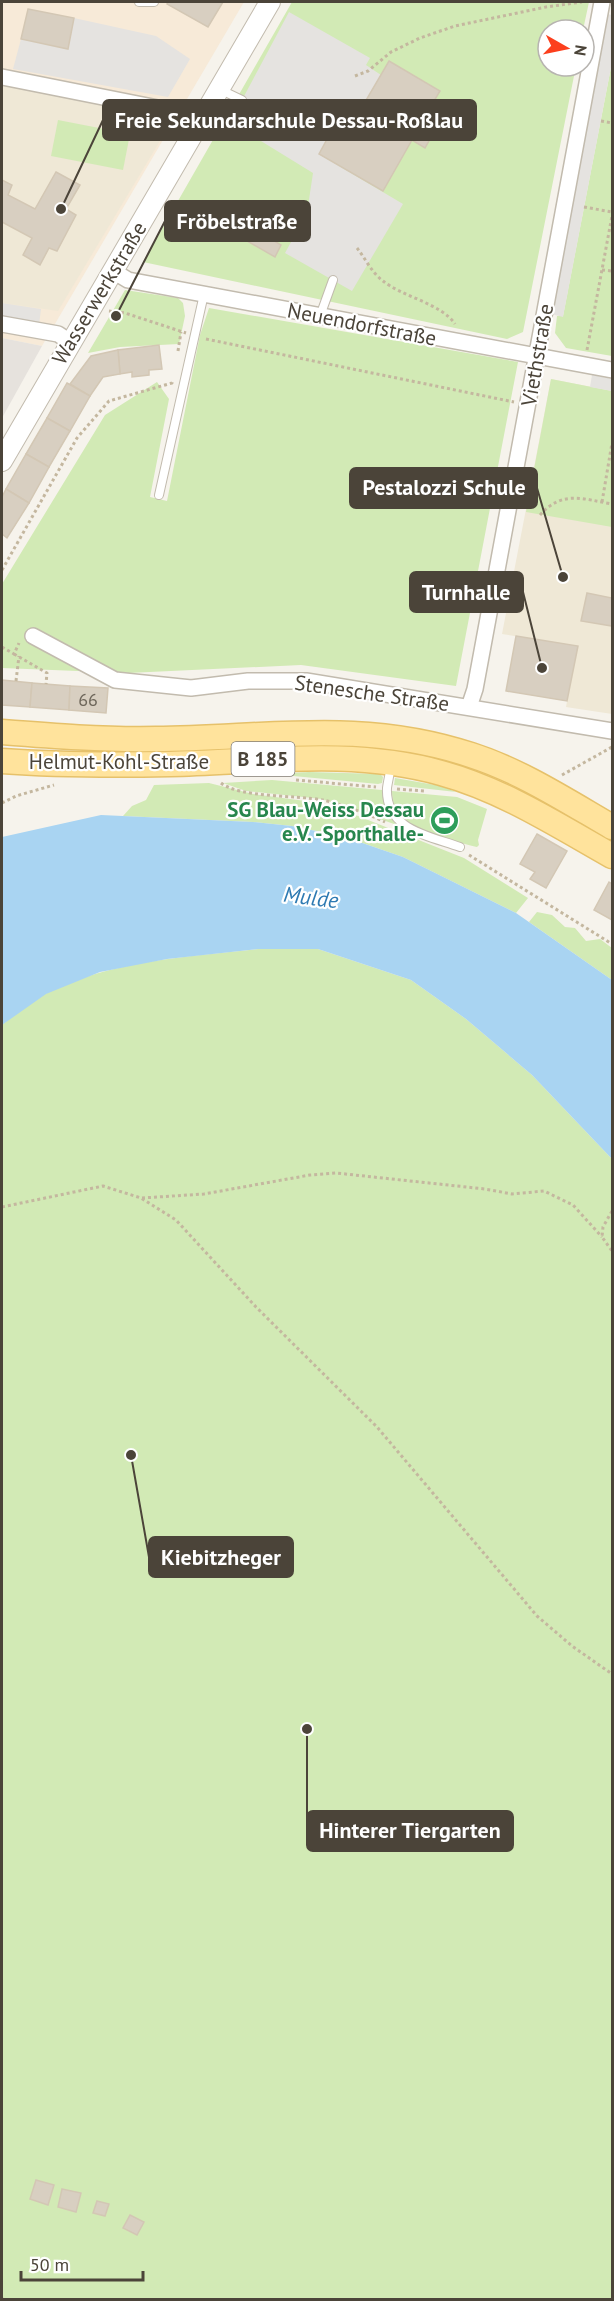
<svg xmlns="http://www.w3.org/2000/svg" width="614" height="2301" font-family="'PT Sans',sans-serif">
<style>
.commercial{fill:#f7ead8}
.industrial{fill:#e6e2dd}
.education{fill:#efe8d6}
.green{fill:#d2eab5}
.parking{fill:#e5e3e0}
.water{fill:#a9d4f2}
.building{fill:#d8cfc1;stroke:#d3c7b4;stroke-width:1.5}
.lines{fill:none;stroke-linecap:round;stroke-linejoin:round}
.service-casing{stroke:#c2bbae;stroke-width:10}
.minor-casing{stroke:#c2bbae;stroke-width:18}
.tertiary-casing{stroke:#c2bbae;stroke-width:22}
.primary-casing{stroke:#e6c16a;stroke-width:27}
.path{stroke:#c4b79f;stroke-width:3;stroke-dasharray:3 3;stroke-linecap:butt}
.service{stroke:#fff;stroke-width:8}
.minor{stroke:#fff;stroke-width:15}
.tertiary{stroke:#fff;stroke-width:20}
.primary{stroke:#ffe39c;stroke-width:24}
.labels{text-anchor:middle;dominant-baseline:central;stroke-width:4.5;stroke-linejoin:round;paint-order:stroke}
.number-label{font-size:18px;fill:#6e675b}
.shield{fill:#fff;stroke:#817c74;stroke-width:1.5}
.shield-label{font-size:20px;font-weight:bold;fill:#4b4439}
.street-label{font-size:21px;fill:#4b4439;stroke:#fff}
.leisure-label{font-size:21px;font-weight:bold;fill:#27864d;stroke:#fff;text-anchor:end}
.water-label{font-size:22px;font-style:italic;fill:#2e7ab2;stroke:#fff}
.leader{fill:none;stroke:#4b4439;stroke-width:2}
.callout-dot{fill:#4b4439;stroke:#fff;stroke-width:2}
.callout{fill:#4b4439;stroke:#4b4439;stroke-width:2}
.callout-label{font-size:22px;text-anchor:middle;font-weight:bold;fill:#fff}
</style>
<rect width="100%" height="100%" fill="#f6f3ec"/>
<path class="commercial" d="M2,2h242l-202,344 -40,-8z"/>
<path class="industrial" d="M2,338l40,8 -40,72z"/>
<g class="education">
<path d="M2,83l173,33 -117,195 -56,-8z"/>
<path d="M551,379l61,12v323l-46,-7 11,-61 -75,-12z"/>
</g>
<g class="green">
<path d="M292,2h297l-6,28h-35v36h28l-53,266 -16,7 -364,-77z"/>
<path d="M612,62v294l-46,-8 -11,-15 2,-17h6z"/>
<path d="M58,120l72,14 -7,36 -72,-14z"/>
<path d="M125,290l53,8 5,5 2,13 -6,28 -59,3 -32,6z"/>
<path d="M209,308l309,54 -62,324 -155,-21 -173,8 -126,-5v-84l103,-169 52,-33 12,17 -19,98 17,4 33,-166z"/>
<path d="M551,379l61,12v136l-86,-15z"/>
<path d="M309,772l71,2 3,3 -1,6 -4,1 -106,-10z"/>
<path d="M395,778l46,8 15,6 -62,-7z"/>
<path d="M272,780l110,10 7,26 8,9 -75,-26 -76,-8 -23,-8z"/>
<path d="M209,783l44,11 68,9 32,11 111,44 64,40 -12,15 -113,-56 -58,-20 -53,-11 -39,-4 -130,-6 9,-10 14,-6 8,-15z"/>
<path d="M392,791l65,6 30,12 -9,31 1,5 -2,2c-16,-4 -64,-16 -74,-26 -8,-8 -11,-20 -11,-30z"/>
<path d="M537,912l15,3 13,12 10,1 11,13 14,-2 12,9v32l-83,-58z"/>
<path d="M258,949h60l93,31 55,39 66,56 80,84v1140h-610v-1274c14,-11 29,-24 45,-32 65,-33 140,-36 211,-44z"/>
</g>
<g class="parking">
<path d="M289,12l81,46 -4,7 15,10 -37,63 -12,-7 -13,23 84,50 -51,87 -67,-38 22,-40 6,-40 -86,-53 15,-20z"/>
<path d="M607,14l5,1v47l-49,255 -12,-3z"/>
<path d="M74,18l82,18 34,23 -22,38 -155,-28 8,-30 47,10z"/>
<path d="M2,303l39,6 -2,16 -37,-7z"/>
<path d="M592,375l20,4v12l-22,-4z"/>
</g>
<path class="water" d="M101,815l152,7 39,4 53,11 58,20 113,56 96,67v179l-80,-84 -66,-56 -55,-39 -93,-31h-60l-91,10 -67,13 -54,22 -44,31v-188z"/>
<g class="building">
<path d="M168,2h55l-15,25 -41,-23z"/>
<path d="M28,9l46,9 -6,31 -47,-10z"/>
<path d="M389,61l51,30 -9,15 13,8 -19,34 -13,-8 -29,51 -64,-37 13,-24 12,8z"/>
<path d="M56,172l24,13 -14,24 10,6 -19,36 -8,-3 -9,17 -17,-10 9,-17 -30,-16v-42l10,5 -4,10 27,14z"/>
<path d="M242,221l39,24 -6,12 -40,-23z"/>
<path d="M159,345l3,24 -13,1v5l-17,2v-5l-12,2 -2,-24z"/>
<path d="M118,350l2,24 -17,3 -13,19 -20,-12 21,-28z"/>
<path d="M67,383l23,13 -20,35 -23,-13z"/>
<path d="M47,418l23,13 -21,36 -23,-13z"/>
<path d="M26,454l23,13 -20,36 -23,-14z"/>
<path d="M6,489l23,14 -22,35 -5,-4v-37z"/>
<path d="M587,593l25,5v28l-31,-5z"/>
<path d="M516,636l62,10 -11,55 -61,-10z"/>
<path d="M2,680l30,3 -2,24 -28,-2z"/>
<path d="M32,683l38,3 -1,24 -39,-3z"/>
<path d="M70,686l38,2 -2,25 -37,-3z"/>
<path d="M537,834l30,17 -21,37 -16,-9 5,-7 -15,-8z"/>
<path d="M609,882l3,2v36l-18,-10z"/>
<path d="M36,2180l18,5 -6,20 -18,-6z"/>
<path d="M62,2189l19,4 -5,19 -18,-5z"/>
<path d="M97,2201l12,3 -4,12 -12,-3z"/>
<path d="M130,2215l14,7 -7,13 -14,-7z"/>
</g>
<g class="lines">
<defs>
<g id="service">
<path d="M139,2h15"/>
<path d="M219,89l23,11"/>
<path d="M320,316l13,-36"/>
<path d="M159,495l45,-201"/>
<path d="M391,765c-1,8 -3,16 -4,23 -2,42 43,48 73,59"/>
</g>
<g id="minor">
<path d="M2,77l186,37 12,8"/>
<path d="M113,271l15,9 484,90"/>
<path d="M2,324l56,10 12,8"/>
<path d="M33,636l82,44 76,8 57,-7h58l306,50"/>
<path d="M469,707l6,-18 127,-687"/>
</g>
<path id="tertiary" d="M2,461l268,-459"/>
<g id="primary">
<path d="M2,732c51,4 102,8 154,7 111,-1 206,-20 315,16 50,16 96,46 141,72"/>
<path d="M2,761c55,4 112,4 168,3 90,-2 182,-16 271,9 62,17 116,52 171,83"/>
</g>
</defs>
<use href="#service" class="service-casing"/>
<use href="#minor" class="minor-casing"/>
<use href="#tertiary" class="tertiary-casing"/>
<use href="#primary" class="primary-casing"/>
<g class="path">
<path d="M355,76l13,-5 23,-19 29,-14 35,-12 91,-19 36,-5"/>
<path d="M601,121l11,2"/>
<path d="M584,207l28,5"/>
<path d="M357,248c8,10 15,25 26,33 18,15 59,23 72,43"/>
<path d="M602,270l10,1"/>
<path d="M109,311l16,2 61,20"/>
<path d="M206,339l308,63"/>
<path d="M587,350l25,-134"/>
<path d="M178,351l3,-19"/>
<path d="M602,502l10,-59"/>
<path d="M540,515c22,-25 43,-16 72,-11"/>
<path d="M2,570l75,-132 32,-37 63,-18v-2"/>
<path d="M2,647l12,7 5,-11"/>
<path d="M14,654l33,19 -1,11"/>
<path d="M16,681l3,-25"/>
<path d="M562,775l50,-28"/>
<path d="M296,780l80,7"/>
<path d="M221,783c19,15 76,12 102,17 18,4 45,14 62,22"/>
<path d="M397,789l27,2"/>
<path d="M2,803l14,-7 38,-11"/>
<path d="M469,855l143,89"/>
<path d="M142,1198l62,-4 106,-19 26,-2 149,16 27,5 32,-3 29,14 29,32"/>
<path d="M2,1207l101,-21 38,12 35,22 80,87 121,120 160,189 35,30 40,28"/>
<path d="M612,1211l-9,16 -1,10 10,14"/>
<path d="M2,2298l1,2"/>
</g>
<use href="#service" class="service"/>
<use href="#minor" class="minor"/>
<use href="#tertiary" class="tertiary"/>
<use href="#primary" class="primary"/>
</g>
<defs>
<symbol id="stadium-disc" viewBox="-11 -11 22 22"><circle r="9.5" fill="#2e9e5b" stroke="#fff"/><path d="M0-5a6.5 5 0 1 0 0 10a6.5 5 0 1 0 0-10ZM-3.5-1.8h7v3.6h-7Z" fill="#fff"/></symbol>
</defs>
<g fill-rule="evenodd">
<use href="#stadium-disc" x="428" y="804" width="33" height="33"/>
</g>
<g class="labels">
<g class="number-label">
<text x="88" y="699">66</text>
</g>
<rect class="shield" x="231.5" y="742" width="63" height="34" rx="4.5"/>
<g class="shield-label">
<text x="263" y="759">B 185</text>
</g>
<g class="street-label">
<text transform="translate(99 293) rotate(-59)">Wasserwerkstraße</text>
<text transform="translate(362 324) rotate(11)">Neuendorfstraße</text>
<text transform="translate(537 355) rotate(-80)">Viethstraße</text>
<text transform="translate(372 693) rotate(8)">Stenesche Straße</text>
<text x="119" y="761">Helmut-Kohl-Straße</text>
</g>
<g class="leisure-label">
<text x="424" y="809">SG Blau-Weiss Dessau<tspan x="424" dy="24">e.V. -Sporthalle-</tspan></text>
</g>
<g class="water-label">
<text transform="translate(311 897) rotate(7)">Mulde</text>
</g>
</g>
<path class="leader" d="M61 209L103 120M116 316L165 221M563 577L537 488M542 668L523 592M131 1455L149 1557M307 1729L307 1831"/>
<g class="callout-dot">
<circle cx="61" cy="209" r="6"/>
<circle cx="116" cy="316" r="6"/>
<circle cx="563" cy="577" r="6"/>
<circle cx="542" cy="668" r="6"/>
<circle cx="131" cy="1455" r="6"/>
<circle cx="307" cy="1729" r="6"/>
</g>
<g class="callout">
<rect x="103" y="100" width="373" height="40" rx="6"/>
<rect x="165" y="201" width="145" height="40" rx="6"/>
<rect x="350" y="468" width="187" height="40" rx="6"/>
<rect x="410" y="572" width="113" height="40" rx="6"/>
<rect x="149" y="1537" width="144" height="40" rx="6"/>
<rect x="307" y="1811" width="206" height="40" rx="6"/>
</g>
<g class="callout-label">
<text x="289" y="128">Freie Sekundarschule Dessau-Roßlau</text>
<text x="237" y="229">Fröbelstraße</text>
<text x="444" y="495">Pestalozzi Schule</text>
<text x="466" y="600">Turnhalle</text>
<text x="221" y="1565">Kiebitzheger</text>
<text x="410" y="1838">Hinterer Tiergarten</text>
</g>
<rect width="614" height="2301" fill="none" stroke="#4b4439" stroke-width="6"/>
<g transform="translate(566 48) rotate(99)"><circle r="28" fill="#ffffff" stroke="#b7b4b0" stroke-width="1.5"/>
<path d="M0-4.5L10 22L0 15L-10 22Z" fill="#fc3f1d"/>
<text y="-9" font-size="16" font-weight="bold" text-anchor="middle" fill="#4b4439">N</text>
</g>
<path d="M21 2271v9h122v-9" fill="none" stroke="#4b4439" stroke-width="3"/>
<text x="30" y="2271" font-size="18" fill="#4b4439" stroke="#ffffff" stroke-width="4.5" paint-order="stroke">50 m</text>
</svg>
